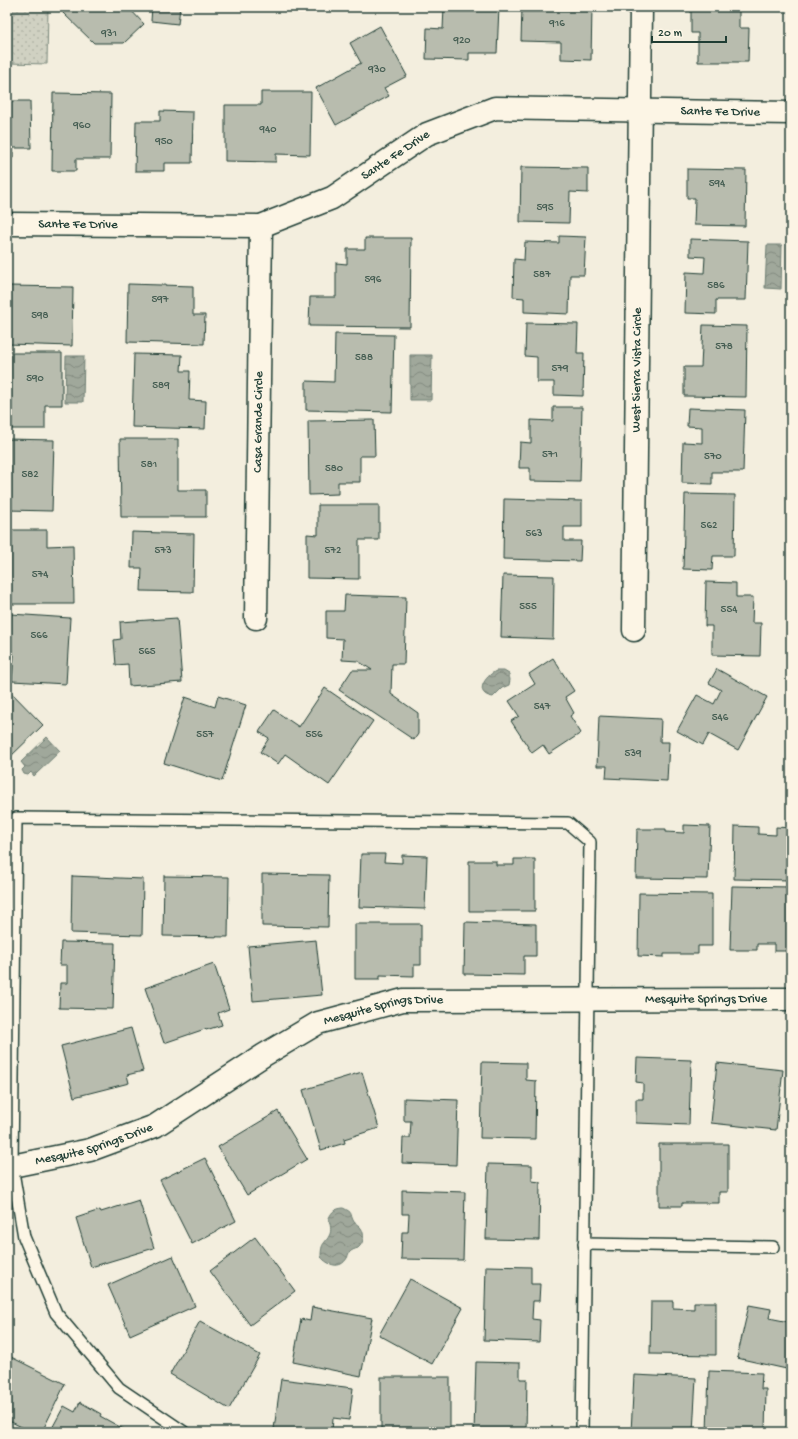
<svg xmlns="http://www.w3.org/2000/svg" width="798" height="1439" font-family="'Gochi Hand',sans-serif">
<style>
.grass{fill:url(#grass-dots);stroke:#78877b}
.water{fill:url(#water-waves);stroke:#6c7d72}
.building{fill:#b8bcae;stroke:#1f3d34}
.lines{fill:none;stroke-linecap:round;stroke-linejoin:round}
.service-casing{stroke:#1f3d34;stroke-width:14}
.minor-casing{stroke:#1f3d34;stroke-width:25}
.service{stroke:#fcf5e5;stroke-width:11}
.minor{stroke:#fcf5e5;stroke-width:22}
.labels{text-anchor:middle;dominant-baseline:central;stroke-width:3;stroke-linejoin:round;paint-order:stroke}
.number-label{font-size:11px;fill:#455d52}
.street-label{font-size:13px;fill:#1f3d34;stroke:#fcf5e5}
</style>
<defs>
<pattern id="grass-dots" width="8" height="8" patternUnits="userSpaceOnUse"><rect width="8" height="8" fill="#d0d1c2"/><path d="M2 2h.1M6 6h.1" fill="none" stroke="#b2b4a7" stroke-width="1.8" stroke-linecap="round"/></pattern>
<pattern id="water-waves" width="16" height="10" patternUnits="userSpaceOnUse"><rect width="16" height="10" fill="#a0a89b"/><path d="M0 5q4-4 8 0t8 0" fill="none" stroke="#828a7f"/></pattern>
</defs>
<rect width="100%" height="100%" fill="#f3eede"/>
<filter id="ink" filterUnits="userSpaceOnUse"><feTurbulence type="fractalNoise" baseFrequency=".025" numOctaves="2"/><feDisplacementMap in="SourceGraphic" scale="8" xChannelSelector="R" yChannelSelector="G"/><feConvolveMatrix kernelMatrix="1 2 1 2 8 2 1 2 1" color-interpolation-filters="sRGB"/></filter>
<g filter="url(#ink)">
<path class="grass" d="M7,7h41l-1,57 -40,-1z"/>
<g class="water">
<path d="M767,245h15l-1,44 -16,-1z"/>
<path d="M410,355h22l-1,45h-21z"/>
<path d="M66,356h18l-1,46h-18z"/>
<path d="M496,671h8l5,3 1,6 -1,5 -7,3 -9,9c-20,-3 -8,-21 3,-26z"/>
<path d="M47,737l13,14 -26,25 -3,-4 -3,3 -4,-1 -2,-4 3,-3 -4,-5z"/>
<path d="M343,1208c11,5 6,5 11,14 2,2 5,3 7,6 4,6 3,15 -3,20 -3,1 -7,2 -9,5 -1,1 -1,4 -2,5 -7,12 -19,7 -26,-1 0,-16 4,-12 9,-23 2,-6 -1,-11 -1,-16 3,-7 6,-9 14,-10z"/>
</g>
<g class="building">
<path d="M63,7h65l16,17 -20,19h-30l-31,-30z"/>
<path d="M152,7h28l-2,17 -27,-3z"/>
<path d="M444,7h55l-2,46h-28v7l-43,-1 1,-31 16,1z"/>
<path d="M522,7h70l-1,53 -30,-1v-17l-40,-1z"/>
<path d="M691,7h48v21h10l-1,34h-50v-29h-7z"/>
<path d="M380,26l27,50 -23,12 5,8 -53,29 -20,-37 45,-25 -11,-20z"/>
<path d="M261,92h50l-1,63 -34,-1v8l-51,-1v-56h36z"/>
<path d="M53,93l58,1 -1,65h-34v12h-24z"/>
<path d="M7,101h23l1,47h-18v10l-6,1z"/>
<path d="M160,111l33,1 -1,51h-28v8h-29l1,-50h24z"/>
<path d="M521,167l67,1v25l-18,-1 -1,31 -49,-1z"/>
<path d="M687,169l59,1 -1,56 -51,-1 1,-27h-8z"/>
<path d="M559,236l27,1 -2,38h-14l-1,39 -45,-2v-14l-11,-1 1,-38 10,1 1,-18 34,1z"/>
<path d="M365,238h46l-1,89 -101,-1 1,-29h26v-34l11,1v-15h18z"/>
<path d="M690,239l58,2 -2,59h-30v14l-31,-1 1,-41 18,1 1,-16 -15,-1z"/>
<path d="M128,284l65,2v29h12l-1,29 -77,-2z"/>
<path d="M7,286l66,1 -1,59 -65,-2z"/>
<path d="M526,323l52,1 -1,29h7l-1,43 -29,-1v-13h-17v-25l-12,-1z"/>
<path d="M703,325l44,1 -1,71 -62,-1v-29h17z"/>
<path d="M335,334l59,1 -2,77 -86,-2v-29l28,1z"/>
<path d="M7,353h55v52h-17v24h-38z"/>
<path d="M134,354l48,1 -1,16h9l-1,29 17,1 -1,28 -73,-2z"/>
<path d="M553,407h29l-2,75 -50,-1v-13h-11l1,-26 11,1v-23l22,1z"/>
<path d="M688,408l57,2 -2,62h-31v12l-30,-1 1,-41 19,1v-16l-15,-1z"/>
<path d="M374,420l1,36h-15v26h-22v12l-29,1 -1,-74z"/>
<path d="M7,439l47,1 -2,71 -45,-1z"/>
<path d="M120,439h58v51h28v27h-85z"/>
<path d="M685,494l50,1 -1,61h-21l-1,14 -29,-1z"/>
<path d="M504,499l78,2v26h-18v14h17l-1,20 -77,-2z"/>
<path d="M318,505h61v35h-20v39l-52,-1v-44l11,1z"/>
<path d="M7,530h40v16l26,-1 1,59h-67z"/>
<path d="M132,532l62,2 -1,58 -52,-1 1,-23h-11z"/>
<path d="M503,575l51,1 -1,63 -52,-2z"/>
<path d="M706,582l30,1v14h17l-1,26h9l-1,33 -48,-1v-29h-7z"/>
<path d="M345,595l61,2 -2,67h-12l-1,30 27,19v21l-4,6 -75,-50 13,-20h20l-14,-9 -16,-1 1,-21 -17,-1v-27h18z"/>
<path d="M11,614l59,4 -4,66 -54,-3 2,-26h-6z"/>
<path d="M177,618l5,64 -53,4 -1,-22 -12,1 -2,-25 7,-1 -1,-17z"/>
<path d="M553,658l21,33 -9,6 9,16 -4,3 11,17 -32,21 -6,-9 -11,8 -21,-32 8,-5 -10,-15 26,-17 -6,-10z"/>
<path d="M717,669l50,28 -29,53 -29,-16 -6,11 -26,-14 20,-36 17,9 7,-14 -12,-7z"/>
<path d="M7,688l36,37 -36,35z"/>
<path d="M325,688l48,33 -44,64 -44,-31 -7,10 -18,-12 9,-14 -10,-6 15,-22 25,17z"/>
<path d="M218,696l28,9 -24,76 -58,-18 21,-66 30,10z"/>
<path d="M599,716l62,3 -1,23h9l-2,39 -61,-3 1,-12h-10z"/>
<path d="M684,825l26,1 -2,53 -72,-1 1,-49h29v3l18,1z"/>
<path d="M735,826l23,1v7l18,1v-8l15,1v52l-57,-1z"/>
<path d="M361,854h24l-1,8 18,1v-8l25,1 -2,53 -66,-2z"/>
<path d="M514,859h21v52h-66v-50h27v4h18z"/>
<path d="M262,874l67,1 -1,52 -66,-1z"/>
<path d="M72,876l71,3 -1,56 -71,-2z"/>
<path d="M164,876l65,1 -1,60 -65,-1z"/>
<path d="M732,886l59,1 -1,64h-16v-7h-17v6h-27z"/>
<path d="M639,893l73,1v52h-14v8h-34v3l-26,-1z"/>
<path d="M465,922l71,2v32h-12v19l-60,-1z"/>
<path d="M355,924h66v41h-7v11l-34,-1v4h-25z"/>
<path d="M316,940l6,55 -69,6 -5,-55z"/>
<path d="M61,942l54,1 -2,66 -54,-1 1,-25h7v-18h-7z"/>
<path d="M214,964l15,45 -11,4 4,12 -16,5 -1,-1 -41,14 -19,-55z"/>
<path d="M131,1028l12,43 -16,4 2,8 -55,14 -13,-51z"/>
<path d="M637,1058l54,2 -2,65 -53,-2v-24h7v-16l-7,-1z"/>
<path d="M482,1062l44,1v17l10,1 -1,58 -55,-1z"/>
<path d="M717,1063l66,7 -7,60 -65,-7z"/>
<path d="M362,1072l17,56 -35,11 1,4 -24,7 -18,-60z"/>
<path d="M404,1098l54,2 -2,65 -54,-2 1,-25h7l1,-17h-7z"/>
<path d="M278,1111l29,48 -60,36 -29,-48z"/>
<path d="M659,1144h69v48h-9v11h-37v3h-23z"/>
<path d="M205,1158l31,63 -44,23 -32,-64z"/>
<path d="M488,1164l44,1v16l8,1 -1,58 -53,-1z"/>
<path d="M402,1190l63,2 -2,68 -62,-1 1,-27h6l1,-18h-7z"/>
<path d="M139,1200l15,48 -63,19 -15,-49 24,-8 1,2z"/>
<path d="M255,1237l40,54 -45,34 -40,-54z"/>
<path d="M173,1256l22,50 -65,29 -22,-50z"/>
<path d="M486,1266l45,1v17h9l-1,17h-6l-1,18 8,1 -1,22 -55,-2z"/>
<path d="M410,1279l53,29 -31,56 -53,-29z"/>
<path d="M651,1301h22v7l21,1v-7h22v53l-66,-1z"/>
<path d="M749,1305l22,4 -2,9 20,4 2,-6v54l-54,-12z"/>
<path d="M312,1307l60,11 -11,58 -68,-14 8,-43 9,2z"/>
<path d="M200,1321l60,34 -31,54 -59,-35z"/>
<path d="M7,1355l58,29 -23,48h-10l-25,-12z"/>
<path d="M476,1362l44,1v16h7l-1,53h-52z"/>
<path d="M709,1371l53,2 -1,16h5l-1,43h-58z"/>
<path d="M634,1375l62,3 -3,54h-62z"/>
<rect x="381" y="1377" width="69" height="55"/>
<path d="M281,1379l72,9 -4,32 -16,-2 -1,14h-33l-25,-3z"/>
<path d="M80,1402l21,12 -1,2 29,16h-79l14,-26 11,6z"/>
</g>
<g class="lines">
<defs>
<g id="service">
<path d="M584,1244l189,3"/>
<path d="M184,1432l-65,-44 -63,-75 -32,-76 -12,-71 4,-348 552,5 22,19 -8,590"/>
</g>
<g id="minor">
<path id="s1" d="M7,224l254,2 71,-28 95,-64 68,-26 296,5"/>
<path id="s2" d="M256,618l5,-392"/>
<path id="s3" d="M634,630l7,-623"/>
<path id="s4" d="M12,1166l78,-16 65,-24 109,-71 54,-32 85,-23 388,-1"/>
</g>
</defs>
<use href="#service" class="service-casing"/>
<use href="#minor" class="minor-casing"/>
<use href="#service" class="service"/>
<use href="#minor" class="minor"/>
</g>
</g>
<g class="labels">
<g class="number-label">
<text x="557" y="24">916</text>
<text x="109" y="34">931</text>
<text x="462" y="41">920</text>
<text x="377" y="70">930</text>
<text x="82" y="126">960</text>
<text x="268" y="130">940</text>
<text x="164" y="142">950</text>
<text x="717" y="184">594</text>
<text x="545" y="208">595</text>
<text x="542" y="275">587</text>
<text x="373" y="280">596</text>
<text x="716" y="286">586</text>
<text x="160" y="300">597</text>
<text x="40" y="316">598</text>
<text x="724" y="347">578</text>
<text x="364" y="358">588</text>
<text x="560" y="369">579</text>
<text x="35" y="379">590</text>
<text x="161" y="386">589</text>
<text x="550" y="455">571</text>
<text x="713" y="457">570</text>
<text x="149" y="465">581</text>
<text x="334" y="469">580</text>
<text x="30" y="475">582</text>
<text x="709" y="526">562</text>
<text x="534" y="534">563</text>
<text x="163" y="551">573</text>
<text x="333" y="551">572</text>
<text x="40" y="575">574</text>
<text x="528" y="607">555</text>
<text x="729" y="610">554</text>
<text x="39" y="636">566</text>
<text x="147" y="652">565</text>
<text x="542" y="707">547</text>
<text x="720" y="718">546</text>
<text x="205" y="735">557</text>
<text x="314" y="735">556</text>
<text x="633" y="754">539</text>
</g>
<g class="street-label">
<text stroke="none"><textPath href="#s1" startOffset="743">Sante Fe Drive</textPath></text>
<text stroke="none"><textPath href="#s1" startOffset="407">Sante Fe Drive</textPath></text>
<text stroke="none"><textPath href="#s1" startOffset="71">Sante Fe Drive</textPath></text>
<text stroke="none"><textPath href="#s3" startOffset="260">West Sierra Vista Circle</textPath></text>
<text stroke="none"><textPath href="#s2" startOffset="196">Casa Grande Circle</textPath></text>
<text stroke="none"><textPath href="#s4" startOffset="733">Mesquite Springs Drive</textPath></text>
<text stroke="none"><textPath href="#s4" startOffset="409">Mesquite Springs Drive</textPath></text>
<text stroke="none"><textPath href="#s4" startOffset="85">Mesquite Springs Drive</textPath></text>
</g>
</g>
<rect width="798" height="1439" fill="none" stroke="#fcf5e5" stroke-width="24"/>
<rect x="12" y="12" width="774" height="1415" fill="none" stroke="#1f3d34" stroke-width="1.5" filter="url(#ink)"/>
<path d="M652 36v6h74v-6" fill="none" stroke="#1f3d34" stroke-width="2"/>
<text x="658" y="36" font-size="12" fill="#1f3d34" stroke="#fcf5e5" stroke-width="3" paint-order="stroke">20 m</text>
</svg>
